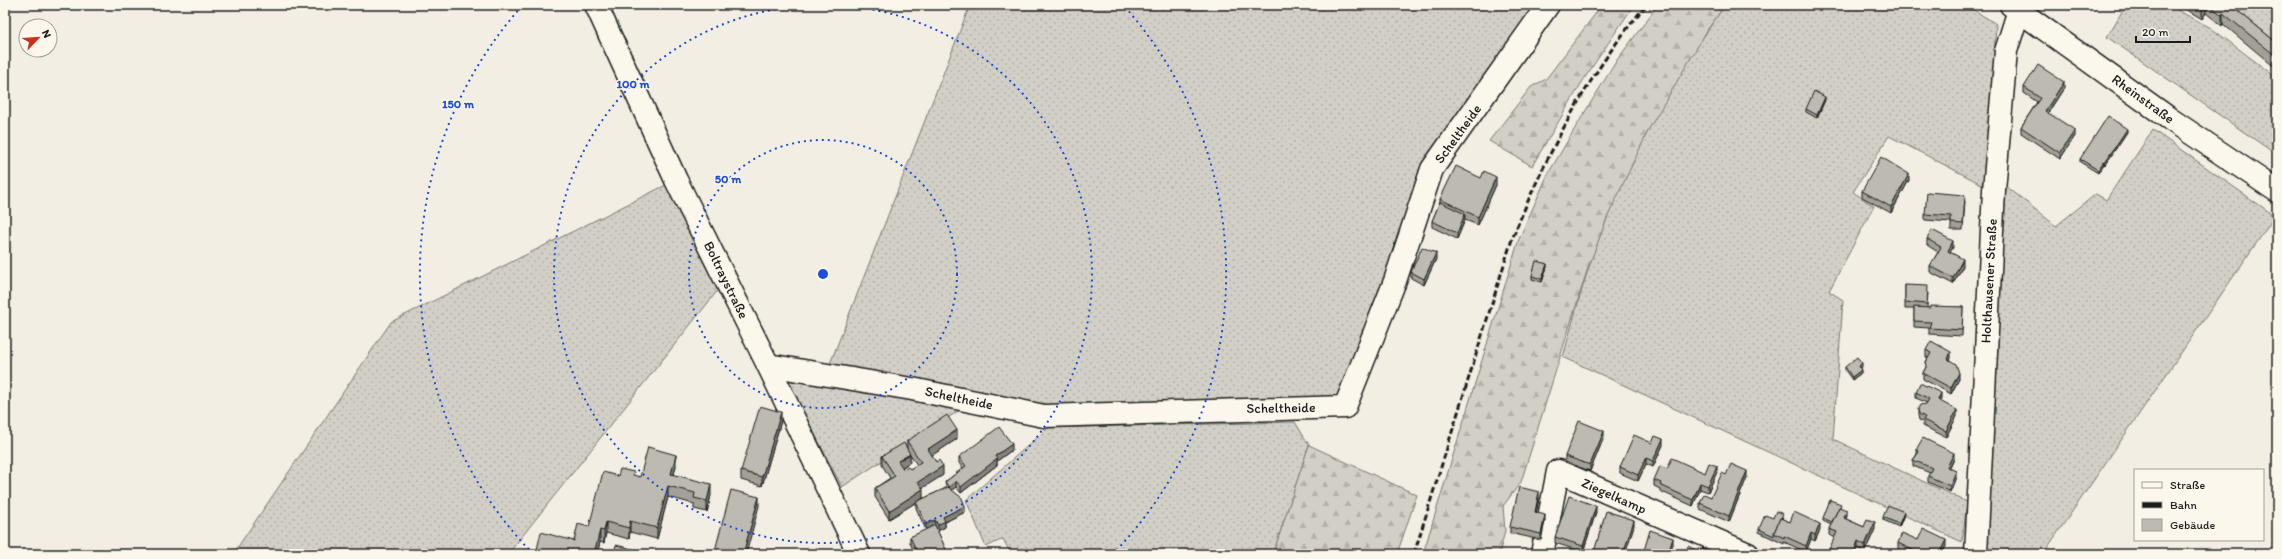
<svg xmlns="http://www.w3.org/2000/svg" width="2282" height="559" font-family="Itim,sans-serif">
<style>
.grass{fill:url(#grass-dots);stroke:#777671}
.forest{fill:url(#forest-firs);stroke:#777671}
.lines{fill:none;stroke-linecap:round;stroke-linejoin:round}
.minor-casing{stroke:#1c1c1c;stroke-width:25}
.minor{stroke:#fbf7ec;stroke-width:22}
.rail{stroke:#1c1c1c;stroke-width:3;stroke-dasharray:6 3;stroke-linecap:butt}
.wall{fill:#a3a098;stroke:#1c1c1c;fill-rule:evenodd}
.shaded-wall{fill:#84827c;stroke:#1c1c1c}
.building{fill:#bdbab1;stroke:#1c1c1c}
.ring{fill:none;stroke:#1d4ed8;stroke-width:2;stroke-dasharray:2 4}
.labels{text-anchor:middle;dominant-baseline:central;stroke-width:3;stroke-linejoin:round;paint-order:stroke}
.street-label{font-size:14px;fill:#1c1c1c;stroke:#fbf7ec}
.centre{fill:#1d4ed8;stroke:#fbf7ec;stroke-width:2}
.ring-label{font-size:12px;text-anchor:middle;font-weight:bold;fill:#1d4ed8;stroke:#fbf7ec;stroke-width:3;stroke-linejoin:round;paint-order:stroke}
</style>
<defs>
<pattern id="grass-dots" width="8" height="8" patternUnits="userSpaceOnUse"><rect width="8" height="8" fill="#d2cfc6"/><path d="M2 2h.1M6 6h.1" fill="none" stroke="#b4b1aa" stroke-width="1.8" stroke-linecap="round"/></pattern>
<pattern id="forest-firs" width="22" height="20" patternUnits="userSpaceOnUse"><rect width="22" height="20" fill="#d2cfc6"/><path d="M5 1l3.5 6h-7zM16 11l3.5 6h-7z" fill="#b4b1aa"/></pattern>
</defs>
<rect width="100%" height="100%" fill="#f2eee4"/>
<filter id="ink" filterUnits="userSpaceOnUse"><feTurbulence type="fractalNoise" baseFrequency=".025" numOctaves="2"/><feDisplacementMap in="SourceGraphic" scale="8" xChannelSelector="R" yChannelSelector="G"/><feConvolveMatrix kernelMatrix="1 2 1 2 8 2 1 2 1" color-interpolation-filters="sRGB"/></filter>
<g filter="url(#ink)">
<g class="grass">
<path d="M970,5h577l-115,164 -87,238 -301,9 -218,-42z"/>
<path d="M1725,5h241l30,19 -9,163 -98,-51 -36,56 21,14 -45,85 14,9 -10,139 134,63 -5,40 -399,-185c13,-47 25,-94 44,-139 30,-75 72,-147 118,-213z"/>
<path d="M2126,5h42l43,23 66,50v77l-170,-118z"/>
<path d="M2230,5h47v39z"/>
<path d="M2153,130l122,86 -232,338h-59l22,-368 50,40 40,-32 10,6z"/>
<path d="M676,180l50,100 -218,274h-275l158,-232z"/>
<path d="M787,380l176,28 -121,79z"/>
<path d="M1295,422l14,23 -36,109h-262l-8,-15 -17,8 -20,-47 82,-72z"/>
</g>
<g class="forest">
<path d="M1602,5h32l-50,74 -52,87 -43,-25 42,-54 15,-8z"/>
<path d="M1658,5h67l-17,24 -58,98 -43,91 -21,56 -65,208 -18,24 2,25 -6,23h-76l96,-315 29,-65 29,-49 40,-65z"/>
<path d="M1309,445l108,50 -20,59h-124z"/>
</g>
<g class="lines">
<defs>
<g id="minor">
<path d="M596,5l80,175 92,185 91,189"/>
<path d="M2011,5l159,114 107,72"/>
<path d="M768,365l144,24 132,27 301,-9 50,-126 37,-112 116,-164"/>
<path d="M1542,554l16,-83 190,83"/>
<path d="M1976,554l18,-364 12,-139 13,-41"/>
</g>
</defs>
<use href="#minor" class="minor-casing"/>
<use href="#minor" class="minor"/>
<path class="rail" d="M1414,554l98,-315c34,-84 76,-165 134,-234"/>
</g>
<g class="wall">
<path d="M2179,5h52l46,38v26l-54,-45 -1,2 -16,-13 -4,6z"/>
<path d="M2024,87l40,1 -16,25 27,23 -15,23 -39,-26v-6l16,-25 -13,-9z"/>
<path d="M1825,100l-8,18 -11,-6v-3z"/>
<path d="M2127,132l-22,33 -1,-1 -6,9 -18,-11v-3z"/>
<path d="M1909,180l-18,33 -29,-16v-6z"/>
<path d="M1496,185l-18,40 -13,-5 -8,19 -25,-12v-6l8,-19v-3z"/>
<path d="M1965,201l-2,29h-12v-8l-26,-2v-6z"/>
<path d="M1927,239l26,8 -3,5 13,14 -10,18 -23,-12v-6l8,-14 -11,-7z"/>
<path d="M1436,259l-12,26 -13,-7v-6z"/>
<path d="M1547,267l-5,15 -10,-3v-3z"/>
<path d="M1905,285l23,7 -1,16 36,-1 -1,29 -33,-2v-6l-15,-1v-18h-9z"/>
<path d="M1926,350l25,8 -1,2 9,19 -8,15 -28,-15v-6l3,-6v-5l2,-4 -2,-1z"/>
<path d="M1845,367h17l-2,1 1,5 -9,7 -7,-10z"/>
<path d="M1916,392l25,7 -1,3 17,14 -11,21 -23,-11v-4l-4,-2 -1,-5v-6l8,-5 1,-1 -11,-5z"/>
<path d="M781,421l-19,65 -21,-6v-9z"/>
<path d="M1604,437l-14,34 -25,-9v-6z"/>
<path d="M957,439l-25,16 11,20 -21,13 1,10 -34,21 -14,-22v-9l15,-10 -8,-13v-9l25,-7v-8zM910,454l7,11 -7,4 -6,1 -2,-2 8,-6z"/>
<path d="M1652,443l11,2 -10,22 -7,-3 -8,17 -18,-8v-6z"/>
<path d="M1917,448l37,11 -4,9 6,9 -6,15 -22,-10v-6l2,-3 -17,-7v-6l4,-6z"/>
<path d="M1012,450l-15,11v4l-36,28 -5,-6 -4,3 13,22 -20,10v5l-7,4 -3,-5 13,28h-33l-5,-11v-6l16,-7 -10,-22v-6l30,-14 -1,-6 18,-14 -4,-5v-6z"/>
<path d="M676,466l-2,8 37,21 -4,17 -13,-3v-5l-26,-7 -11,42 -27,-7 -1,7 -23,-6 -2,10 -4,-1 -3,12h-61l38,-13 15,-14 29,-51 22,1z"/>
<path d="M1667,469l38,4 12,-1 -9,20 -8,-3 -7,17 -33,-15v-2l-6,-3v-6z"/>
<path d="M1726,475l21,2 -18,45 -29,-13v-6l11,-6z"/>
<path d="M1539,498l-3,15 9,8 -4,19 -31,-7v-6z"/>
<path d="M1841,508l6,8 -1,3 18,8 11,2 -10,22 -36,-16v-6l2,-4 -8,-4v-3z"/>
<path d="M1596,512l-13,40 -28,-9v-6z"/>
<path d="M1904,515l-5,12 -16,-7v-3z"/>
<path d="M1783,517l-1,2 8,3 30,8 -5,11 -4,-2 -5,13 -22,-10v2l-25,-12v-3l14,-11z"/>
<path d="M1918,540l28,6 -4,8h-34l-10,-5v-6z"/>
</g>
<g class="shaded-wall">
<path d="M2204,5h2v8l-4,6v-11z"/>
<path d="M2223,13v11l-1,2v-11z"/>
<path d="M2064,82v6l-19,29v-6z"/>
<path d="M1825,97v3l-8,18v-3z"/>
<path d="M2127,129v3l-22,33v-3z"/>
<path d="M2075,130v6l-15,23v-6z"/>
<path d="M2104,161v3l-6,9v-3z"/>
<path d="M1909,174v6l-18,33v-6z"/>
<path d="M1496,177v8l-18,40v-8z"/>
<path d="M1465,214v6l-8,19v-6z"/>
<path d="M1953,241v6l-5,10v-6z"/>
<path d="M1436,253v6l-12,26v-6z"/>
<path d="M1963,259v7l-10,18v-6z"/>
<path d="M1547,264v3l-5,15v-3z"/>
<path d="M1951,352v6l-3,7v-6z"/>
<path d="M1862,363v4l-3,2v-3z"/>
<path d="M1861,370v3l-9,7v-3z"/>
<path d="M1959,373v6l-8,15v-6z"/>
<path d="M1941,393v6l-3,8v-7z"/>
<path d="M1957,410v6l-11,21v-6z"/>
<path d="M781,412v9l-19,65v-9z"/>
<path d="M957,430v9l-29,19v-9z"/>
<path d="M1604,431v6l-14,34v-6z"/>
<path d="M1663,439v6l-10,22v-6z"/>
<path d="M1012,444v6l-15,11v4l-36,28v-6l34,-31z"/>
<path d="M1954,453v6l-7,14v-6z"/>
<path d="M910,454v8l-12,8v-9z"/>
<path d="M676,455v11l-5,19v-11z"/>
<path d="M1646,458v6l-8,17v-6z"/>
<path d="M943,466v9l-25,16v-9z"/>
<path d="M1717,466v6l-9,20v-6z"/>
<path d="M1747,471v6l-18,45v-6z"/>
<path d="M1956,471v6l-6,15v-6z"/>
<path d="M956,481v6l-7,6v-6z"/>
<path d="M1700,483v6l-7,17v-6z"/>
<path d="M711,484v11l-4,17v-11z"/>
<path d="M668,486v11l-11,42v-11z"/>
<path d="M923,489v9l-34,21v-8z"/>
<path d="M1539,492v6l-4,21v-7z"/>
<path d="M759,497v9l-13,48h-3z"/>
<path d="M965,506v6l-20,10v5l-7,4v-6l5,-8z"/>
<path d="M1596,506v6l-13,40v-6z"/>
<path d="M1847,510v6l-3,8v-6z"/>
<path d="M1904,512v3l-5,12v-3z"/>
<path d="M1545,515v6l-4,19v-6z"/>
<path d="M935,520v6l-9,4v-6z"/>
<path d="M1634,520v6l-9,28h-2z"/>
<path d="M630,521v11l-1,7v-11z"/>
<path d="M606,522v11l-2,10v-12z"/>
<path d="M1875,522v7l-10,22v-6z"/>
<path d="M1820,524v6l-5,11v-6z"/>
<path d="M600,530v12l-3,12h-3z"/>
<path d="M1811,533v6l-5,13v-6z"/>
<path d="M1673,538v6l-3,10h-2z"/>
<path d="M1946,540v6l-4,8h-3z"/>
<path d="M1858,541v7l-3,6h-2z"/>
</g>
<g class="building">
<path d="M2197,5h7l-2,3z"/>
<path d="M2209,5h22l46,38v14l-54,-44 -1,2z"/>
<path d="M2038,65l26,17 -19,29 30,19 -15,23 -39,-26 19,-29 -16,-11z"/>
<path d="M1814,91l11,6 -8,18 -11,-6z"/>
<path d="M2108,116l19,13 -22,33 -1,-1 -6,9 -18,-11z"/>
<path d="M1881,157l28,17 -18,33 -29,-16z"/>
<path d="M1456,166l25,12 3,-7 12,6 -18,40 -38,-18z"/>
<path d="M1927,192l38,3 -2,29 -12,-1v-7l-26,-2z"/>
<path d="M1440,202l25,12 -8,19 -25,-12z"/>
<path d="M1932,230l21,11 -5,10 15,8 -10,19 -23,-12 11,-19 -14,-8z"/>
<path d="M1422,247l14,6 -12,26 -13,-7z"/>
<path d="M1536,261l11,3 -5,15 -10,-3z"/>
<path d="M1905,285l23,1 -1,18 -22,-2z"/>
<path d="M1930,306l33,1 -1,23 -33,-2 2,-6 -17,-1v-14l16,1z"/>
<path d="M1931,341l20,11 -3,7 8,5 3,9 -8,15 -28,-15 4,-8 -1,-3 5,-9 -5,-3z"/>
<path d="M1857,357l5,6 -3,3 2,4 -9,7 -7,-10z"/>
<path d="M1920,383l21,10 -3,7 19,10 -11,21 -23,-11 2,-3 -6,-3 -1,-5 2,-4 6,-1 3,-5 -13,-7z"/>
<path d="M760,406l21,6 -19,65 -21,-6z"/>
<path d="M947,415l10,15 -29,19 8,13 3,-2 4,6 -25,16 5,7 -34,22 -14,-23 20,-12 -13,-20 22,-13 6,11 -12,7 6,9 4,-3 2,2 11,-7 -14,-21z"/>
<path d="M1579,421l25,10 -14,34 -25,-9z"/>
<path d="M999,427l13,17 -17,12 2,3 -36,28 -5,-6 -7,6 -4,-5 21,-16 -7,-9z"/>
<path d="M1634,435l18,8 3,-7 8,3 -10,22 -7,-3 -8,17 -18,-8z"/>
<path d="M1923,438l31,15 -7,14 9,4 -6,15 -22,-10 4,-8 -19,-8 6,-8 -2,-4z"/>
<path d="M648,447l28,8 -5,19 40,10 -4,17 -13,-3 1,-5 -27,-7 -11,42 -27,-7 -1,7 -23,-6 -2,9 -4,-1 -6,24h-58l5,-22 33,9 4,-17 11,3 14,-55 15,4 2,-7 14,3 -1,3 7,2z"/>
<path d="M1672,458l33,15 4,-10 8,3 -9,20 -8,-3 -7,17 -33,-15 1,-2 -7,-3 6,-14 7,3z"/>
<path d="M1731,464l16,7 -18,45 -29,-13 4,-9 7,3 11,-24 4,2z"/>
<path d="M948,487l14,11 3,8 -22,11 2,4 -7,4 -3,-5 -9,4 -10,-22z"/>
<path d="M1519,487l20,5 -4,20 10,3 -4,19 -31,-7z"/>
<path d="M731,490l28,7 -16,57h-29z"/>
<path d="M1569,496l27,10 -13,40 -28,-9z"/>
<path d="M1830,500l11,4 -1,3h-1l-7,15 -9,-4z"/>
<path d="M1888,505l16,7 -5,12 -16,-7z"/>
<path d="M1839,507l8,3 -3,8 20,9 3,-8 8,3 -10,23 -7,-4 -5,13h-26l10,-22 -8,-3z"/>
<path d="M1606,511l28,9 -11,34h-25l-4,-2z"/>
<path d="M1776,511l7,3 -2,4h-1l-6,15v3l-15,-7 6,-14 8,3z"/>
<path d="M1794,512l26,12 -5,11 -4,-2 -5,13 -22,-10v2l-10,-5 6,-15 10,4z"/>
<path d="M935,525l13,29h-30l-8,-17z"/>
<path d="M1923,529l23,11 -7,14h-18l-23,-11 4,-10 16,7z"/>
<path d="M1650,530l23,8 -5,16h-25z"/>
<path d="M616,545l37,9h-39z"/>
<path d="M1688,546l11,6 4,-4 3,6h-21z"/>
</g>
</g>
<g class="ring">
<circle cx="823" cy="274" r="134"/>
<path d="M825 5A269 269 0 1 1 821 5"/>
<path d="M533 554A403 403 0 0 1 521 7M1125 7A403 403 0 0 1 1113 554"/>
</g>
<g class="labels">
<g class="street-label">
<text transform="translate(2143 99) rotate(36)">Rheinstraße</text>
<text transform="translate(1458 134) rotate(-54)">Scheltheide</text>
<text transform="translate(726 280) rotate(64)">Boltraystraße</text>
<text transform="translate(1989 281) rotate(-87)">Holthausener Straße</text>
<text transform="translate(959 398) rotate(12)">Scheltheide</text>
<text transform="translate(1281 408) rotate(-1)">Scheltheide</text>
<text transform="translate(1614 496) rotate(24)">Ziegelkamp</text>
</g>
</g>
<circle cx="823" cy="274" r="6" class="centre"/>
<g class="ring-label">
<text x="633" y="88">100 m</text>
<text x="458" y="108">150 m</text>
<text x="728" y="183">50 m</text>
</g>
<rect width="2282" height="559" fill="none" stroke="#fbf7ec" stroke-width="20"/>
<rect x="10" y="10" width="2262" height="539" fill="none" stroke="#1c1c1c" stroke-width="1.5" filter="url(#ink)"/>
<rect x="2134" y="469" width="130" height="72" fill="#fbf7ec" stroke="#a29f99"/>
<rect x="2142" y="482" width="20" height="6" fill="#fbf7ec" stroke="#a29f99"/>
<text x="2170" y="489" font-size="12" fill="#1c1c1c">Straße</text>
<rect x="2142" y="502" width="20" height="6" fill="#1c1c1c" stroke="#a29f99"/>
<text x="2170" y="509" font-size="12" fill="#1c1c1c">Bahn</text>
<rect x="2142" y="519" width="20" height="12" fill="#bdbab1" stroke="#a29f99"/>
<text x="2170" y="529" font-size="12" fill="#1c1c1c">Gebäude</text>
<g transform="translate(38 38) rotate(65)"><circle r="19" fill="#fbf7ec" stroke="#a29f99"/>
<path d="M0-3L7 15L0 10L-7 15Z" fill="#c8321e"/>
<text y="-6" font-size="11" font-weight="bold" text-anchor="middle" fill="#1c1c1c">N</text>
</g>
<path d="M2136 36v6h54v-6" fill="none" stroke="#1c1c1c" stroke-width="2"/>
<text x="2142" y="36" font-size="12" fill="#1c1c1c" stroke="#fbf7ec" stroke-width="3" paint-order="stroke">20 m</text>
</svg>
